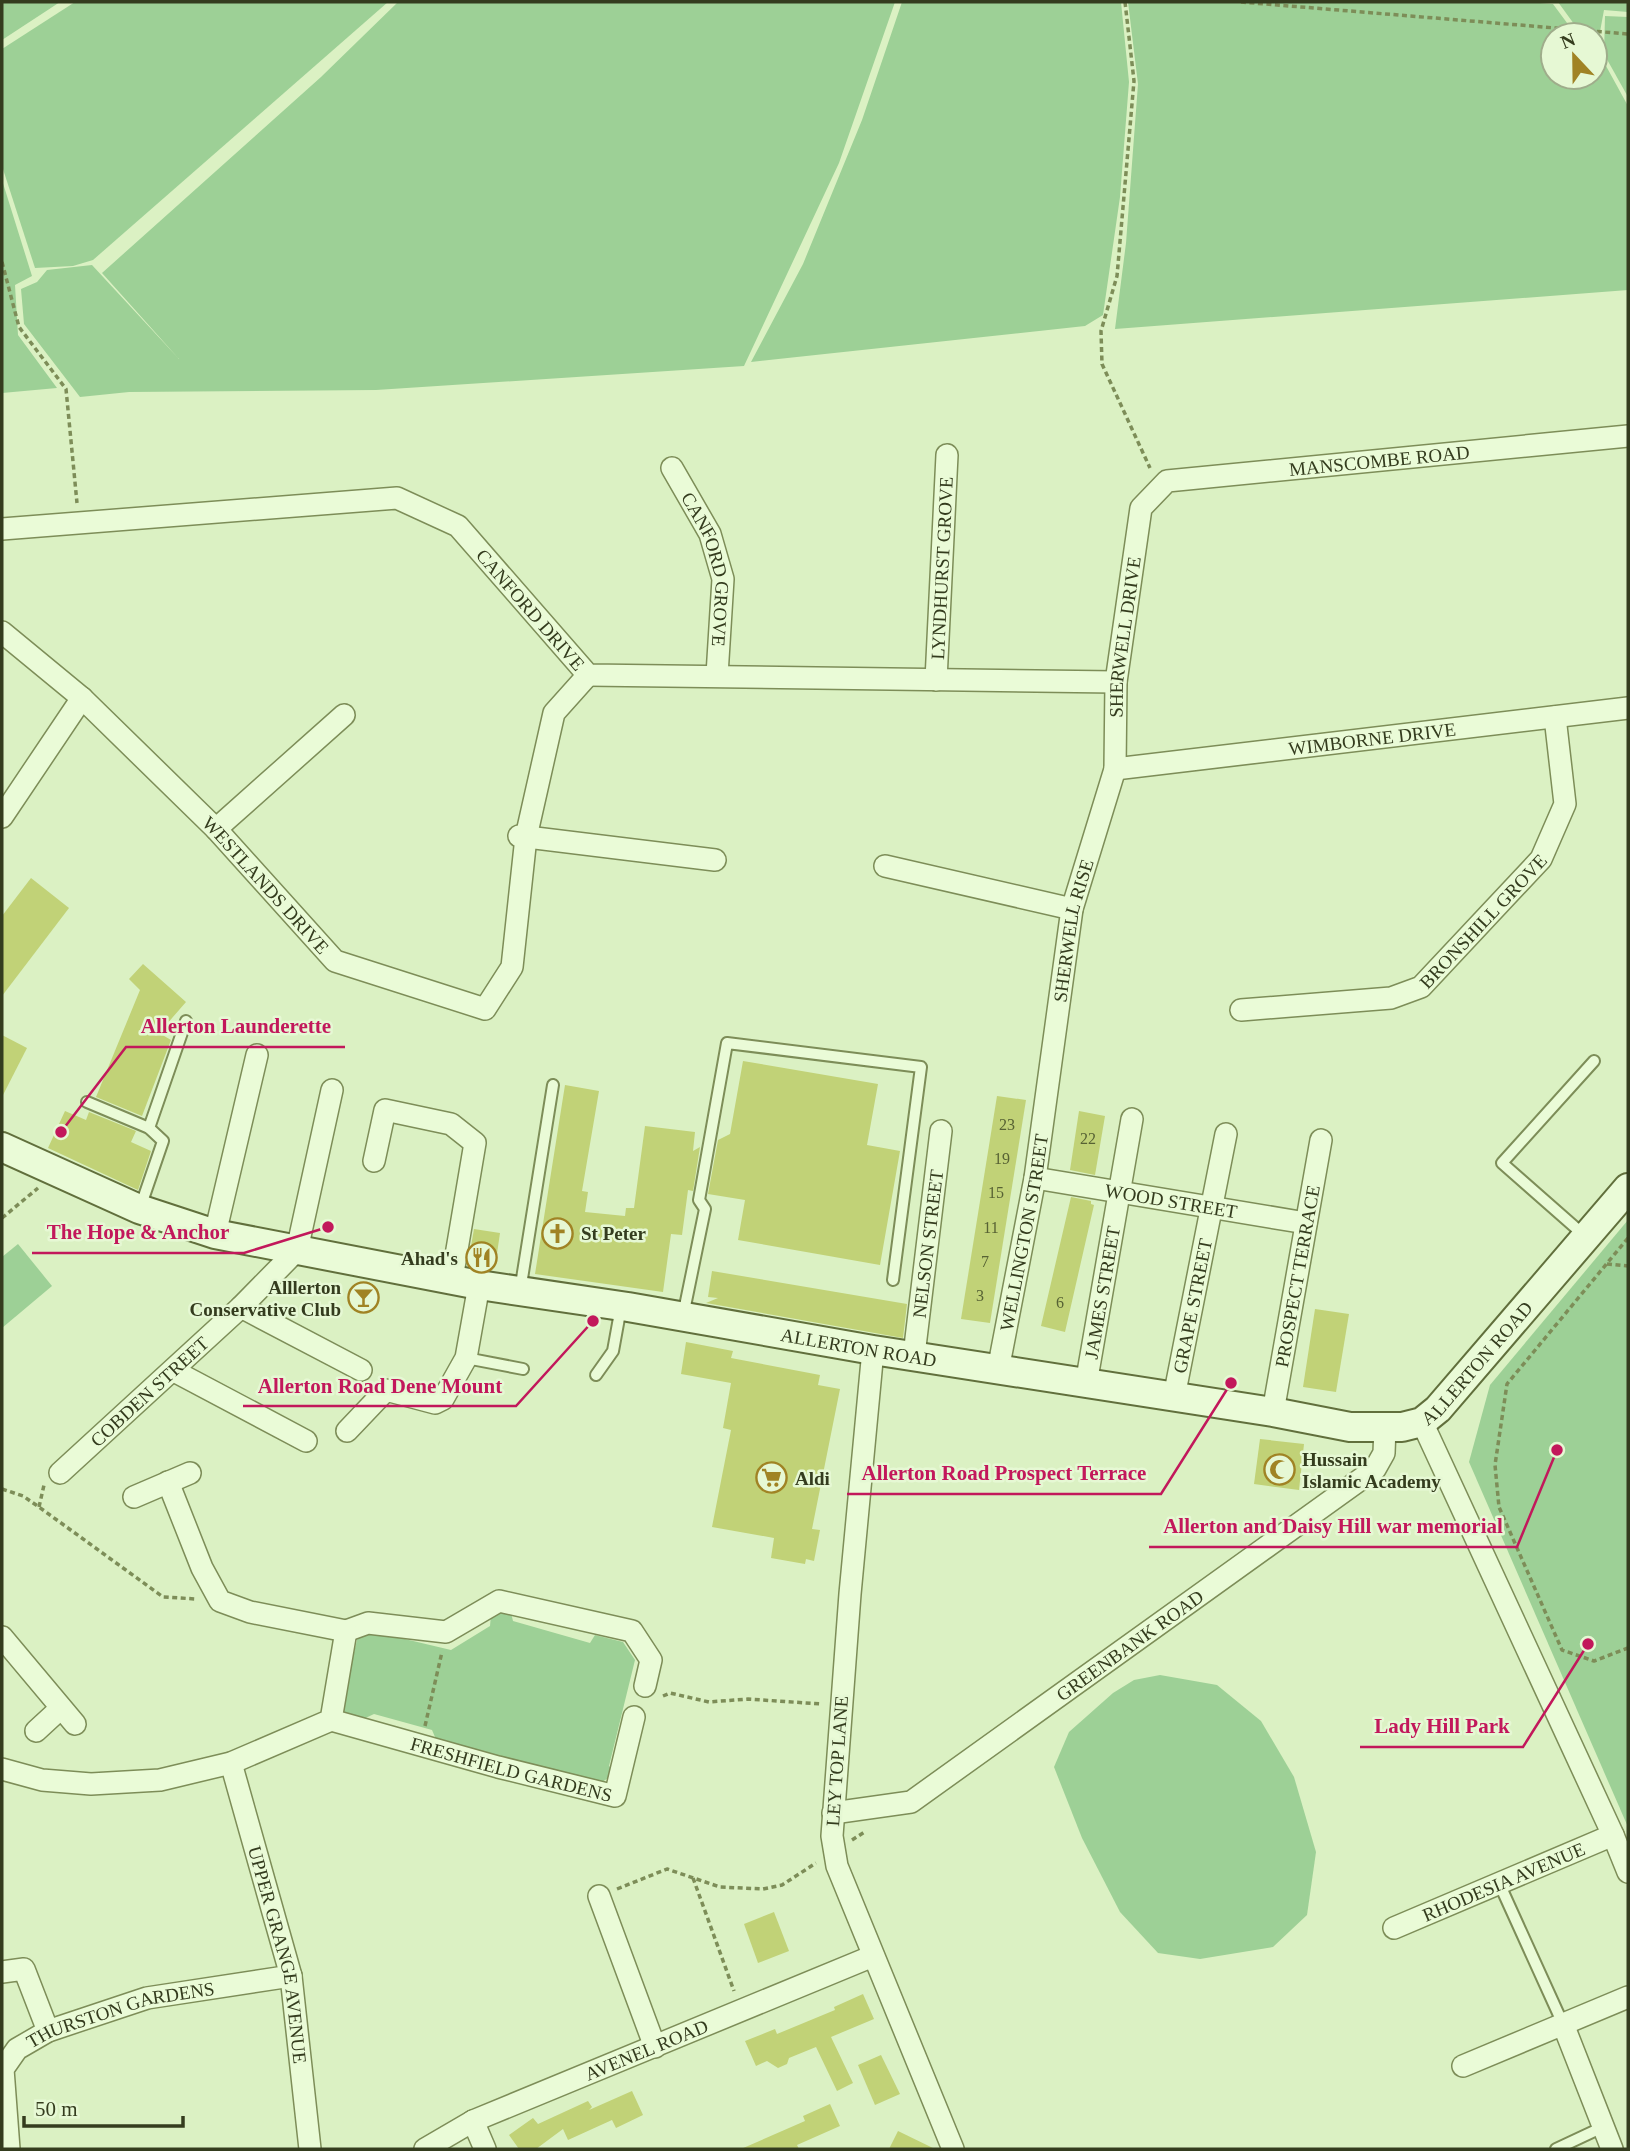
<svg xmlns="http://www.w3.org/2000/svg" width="1630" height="2151" font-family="'Times New Roman',serif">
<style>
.green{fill:#9dd096}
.building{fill:#c1d277}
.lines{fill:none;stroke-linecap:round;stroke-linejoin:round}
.lane-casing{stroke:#7d8d58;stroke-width:14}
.street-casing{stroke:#7d8d58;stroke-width:24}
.secondary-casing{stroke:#616f3c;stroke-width:32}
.path{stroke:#7d8d58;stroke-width:3.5;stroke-dasharray:5 3.5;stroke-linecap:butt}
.lane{stroke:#eafbd7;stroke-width:10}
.street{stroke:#eafbd7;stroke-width:21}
.secondary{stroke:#eafbd7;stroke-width:28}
.labels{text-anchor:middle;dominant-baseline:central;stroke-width:5;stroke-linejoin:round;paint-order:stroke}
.number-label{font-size:16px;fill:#576234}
.street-label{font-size:19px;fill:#343c1e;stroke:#e6f8d4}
.poi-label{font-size:19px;font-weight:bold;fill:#343c1e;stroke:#e6f8d4;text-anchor:start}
.leader{fill:none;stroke:#c2185b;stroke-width:2.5}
.callout-dot{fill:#c2185b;stroke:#e6f8d4;stroke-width:2.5}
.callout-label{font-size:21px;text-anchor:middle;font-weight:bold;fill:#c2185b;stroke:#e6f8d4;stroke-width:5;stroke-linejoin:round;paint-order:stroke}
</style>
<rect width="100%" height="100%" fill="#dbf1c3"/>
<g class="green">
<path d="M2,2h58l-58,38z"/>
<path d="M75,2h313l-295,258 -20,6 -38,2 -33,-102v-117z"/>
<path d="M398,2h497l-56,161 -95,203 -368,24 -247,2 -49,5 -56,-73 -3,-35 16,-7 10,-12 45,-5 87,94 -77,-86 219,-196z"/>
<path d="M902,2h219l8,80 -9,115 -17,118 -18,11 -334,36 52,-98 59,-144z"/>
<path d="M1128,2h399l26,2 23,31h-23v42h42v-25l5,3 28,51v184l-513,39 11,-86 12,-159z"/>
<path d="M1554,2h74v10l-24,-2 -7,38 -2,-2v-11h-13l-24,-33z"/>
<path d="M1605,16l23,1v80l-24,-43z"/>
<path d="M2,180l30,96 -17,9 3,50 39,53 -55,5z"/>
<path d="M1628,1220v607l-159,-365 21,-77z"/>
<path d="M18,1244l34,42 -50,42v-71z"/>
<path d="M497,1611l14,2 2,8 77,22 5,-8 28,7 12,18 -26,106 7,7 -17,11 -161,-40 -6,-14 -58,-16 -17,8 -12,-8 -3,-11 15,-63 5,-7 9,-2 80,19 39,-24 1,-11z"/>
<path d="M1160,1675l57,10 44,36 33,56 22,75 -9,63 -34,32 -73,12 -42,-6 -38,-41 -38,-74 -28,-71 15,-35 44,-39 21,-13z"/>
</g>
<g class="building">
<path d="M31,878l38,30 -67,88v-80z"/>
<path d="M143,964l43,38 -27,31 12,7 -29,76 -46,-19 44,-107 -11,-11z"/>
<path d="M2,1035l25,13 -25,49z"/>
<path d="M743,1061l135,23 -11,61 33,6 -20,114 -142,-25 7,-40 -37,-6 10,-54 12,-6z"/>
<path d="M565,1085l34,6 -17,100 6,1 -3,20 40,4 1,-8h8l11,-82 50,6 -2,19 7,-4 -7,44 -5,-1 -6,45 -11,-1 -8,58 -128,-18z"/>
<path d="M997,1096l29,4 -36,223 -29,-4z"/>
<path d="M65,1111l21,9 3,-8 47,19 -5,11 20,9 -13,39 -90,-42z"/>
<path d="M1079,1111l26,5 -10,59 -25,-5z"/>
<path d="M1071,1197l20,4v3l3,1 -29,127 -24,-6z"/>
<path d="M474,1229l26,4 -5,34 -27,-4z"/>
<path d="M712,1271l195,33 -4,34 -197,-35 12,-5 -10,-1z"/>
<path d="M1315,1309l34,5 -13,78 -33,-5z"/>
<path d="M686,1342l47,9 -2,7 89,17 -2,10 22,4 -28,140 8,1 -6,31 -8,-2 -1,5 -34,-6 3,-20 -62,-11 19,-97 -8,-2 8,-45 -50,-9z"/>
<path d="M1260,1439l44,5 -5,46 -45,-6z"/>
<path d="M774,1912l15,39 -31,12 -14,-39z"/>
<path d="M863,1994l11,25 -43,18 22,46 -16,8 -21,-44 -27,11 -2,6 -9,4 -11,-7 -11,5 -11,-25 30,-12 2,5 58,-24 -1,-3z"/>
<path d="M881,2055l19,39 -25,11 -17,-40z"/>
<path d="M632,2091l11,24 -27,13 -4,-8 -44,20 -5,-11 -27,20h-17l-10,-14 24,-17 5,6 50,-23 4,6 -3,3z"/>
<path d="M830,2104l10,22 -43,19 2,4h-58l64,-28 -2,-5z"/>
<path d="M898,2131l37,18h-46z"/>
</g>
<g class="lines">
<defs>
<g id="lane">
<path d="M87,1102l62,26 14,13 -23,67"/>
<path d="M149,1128l37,-107"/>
<path d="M1585,1236l-83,-73 92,-102"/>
<path d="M520,1291l33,-206"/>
<path d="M683,1316l22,-107 -6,-9 28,-157 194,24 -28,213"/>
<path d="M466,1358l57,11"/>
<path d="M596,1375l17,-24 8,-44"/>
<path d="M1499,1883l64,141"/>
<path d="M1556,2149l47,-22"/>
</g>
<g id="street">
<path id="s1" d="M672,468l38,66 13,45 -6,96"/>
<path id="s2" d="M2,529l395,-31 61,28 130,149 528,7"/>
<path id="s3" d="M2,632l80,66 134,131 119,132 150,48 27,-42 14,-130 28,-124 34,-38"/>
<path id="s4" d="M936,680l11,-225"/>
<path id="s5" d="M1115,769l513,-61"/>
<path d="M2,817l80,-119"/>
<path d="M216,829l128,-114"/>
<path d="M519,836l196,24"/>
<path d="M885,866l187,43"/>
<path id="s6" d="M1241,1010l150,-12 30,-11 120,-128 24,-55 -10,-87"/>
<path d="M374,1161l11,-51 66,14 24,19 -23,136"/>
<path id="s7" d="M1035,1178l271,45"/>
<path d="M215,1234l42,-179"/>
<path d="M241,1307l120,63"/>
<path d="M873,1350l-23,244 -18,242 5,30 116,283"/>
<path id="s8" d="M914,1355l27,-224"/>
<path id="s9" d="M998,1370l37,-192 37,-269 43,-140 1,-87 25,-174 26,-27 461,-45"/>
<path d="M174,1371l132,70"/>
<path id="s10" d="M1086,1384l46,-265"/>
<path id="s11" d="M1174,1397l52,-263"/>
<path id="s12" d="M1273,1412l48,-272"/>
<path d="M1422,1422l191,413 15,37"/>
<path d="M347,1431l39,-41 49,13 8,-4 23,-41 13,-73"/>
<path id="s13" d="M60,1473l181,-166 56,-57 35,-160"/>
<path d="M168,1482l34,86 18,33 30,11 96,19"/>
<path d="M134,1497l56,-24"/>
<path d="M346,1631l22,-8 78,9 53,-31 133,30 19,29 -6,26"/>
<path d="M2,1637l73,87"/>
<path id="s14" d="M331,1720l167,47 117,29 19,-79"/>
<path d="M36,1731l25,-23"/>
<path id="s15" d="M231,1763l60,213 19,173"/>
<path d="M2,1769l40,11 49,4 69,-4 71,-17 100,-43 15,-89"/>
<path id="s16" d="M833,1813l78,-11 464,-333 9,-16 1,-26"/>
<path d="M599,1896l56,151"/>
<path id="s17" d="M1394,1928l219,-93"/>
<path d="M2,1972l22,-3 24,62"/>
<path d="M1563,2024l49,125"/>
<path d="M1463,2066l165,-69"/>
<path d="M473,2121l12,28"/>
<path id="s18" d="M9,2149l-6,-80 14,-20 31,-18 99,-33 144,-22"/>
<path id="s19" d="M425,2149l48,-28 400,-165"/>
</g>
<g id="secondary">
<path id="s20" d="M2,1147l137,62 76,25 264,51 149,22 245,43 400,62 77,15h52l20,-5 16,-13 190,-221"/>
</g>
</defs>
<use href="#lane" class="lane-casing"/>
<use href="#street" class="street-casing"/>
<use href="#secondary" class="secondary-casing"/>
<g class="path">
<path d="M1125,2l9,79 -17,195 -16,55 1,33 48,104"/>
<path d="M1241,2l387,32"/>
<path d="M2,262l17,65 47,62 11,114"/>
<path d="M2,1218l36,-30"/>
<path d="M1628,1238l-121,146 -12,81 4,42 63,143 32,11 34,-13"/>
<path d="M1607,1264l21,2"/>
<path d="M2,1489l21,7 16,11 124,90 33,2"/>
<path d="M39,1507l5,-22"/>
<path d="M663,1696l7,-3 39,9 39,-3 73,5"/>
<path d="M425,1726l17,-74"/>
<path d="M852,1840l14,-9"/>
<path d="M693,1878l41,113"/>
<path d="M617,1889l50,-20 53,18 43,2 19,-4 34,-22"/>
</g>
<use href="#lane" class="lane"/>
<use href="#street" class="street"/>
<use href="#secondary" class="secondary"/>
</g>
<defs>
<symbol id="church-ring" viewBox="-11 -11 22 22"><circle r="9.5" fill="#e6f8d4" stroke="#a08324" stroke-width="1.5"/><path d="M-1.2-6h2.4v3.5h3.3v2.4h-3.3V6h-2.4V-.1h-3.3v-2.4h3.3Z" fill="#a08324"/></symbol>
<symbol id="restaurant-ring" viewBox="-11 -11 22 22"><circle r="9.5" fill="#e6f8d4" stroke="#a08324" stroke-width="1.5"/><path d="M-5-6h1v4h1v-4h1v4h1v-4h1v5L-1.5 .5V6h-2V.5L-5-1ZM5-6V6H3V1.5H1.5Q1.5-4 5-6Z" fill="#a08324"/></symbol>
<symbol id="bar-ring" viewBox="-11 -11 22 22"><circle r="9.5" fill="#e6f8d4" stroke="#a08324" stroke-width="1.5"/><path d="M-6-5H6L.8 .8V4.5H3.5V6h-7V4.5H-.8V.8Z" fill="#a08324"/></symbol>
<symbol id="mosque-ring" viewBox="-11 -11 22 22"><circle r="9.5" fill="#e6f8d4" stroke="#a08324" stroke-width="1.5"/><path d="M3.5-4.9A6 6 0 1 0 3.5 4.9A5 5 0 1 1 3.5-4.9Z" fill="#a08324"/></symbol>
<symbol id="supermarket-ring" viewBox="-11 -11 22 22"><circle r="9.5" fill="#e6f8d4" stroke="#a08324" stroke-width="1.5"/><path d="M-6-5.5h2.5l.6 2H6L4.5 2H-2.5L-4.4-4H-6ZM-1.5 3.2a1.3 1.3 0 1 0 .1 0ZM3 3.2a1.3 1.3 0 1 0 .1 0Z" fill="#a08324"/></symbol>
</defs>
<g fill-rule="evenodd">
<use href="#church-ring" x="540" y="1216" width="35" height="35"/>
<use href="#restaurant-ring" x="464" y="1240" width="35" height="35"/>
<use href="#bar-ring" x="346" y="1280" width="35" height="35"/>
<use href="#mosque-ring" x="1262" y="1452" width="35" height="35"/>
<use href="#supermarket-ring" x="754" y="1460" width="35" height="35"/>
</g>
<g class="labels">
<g class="number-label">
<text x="1007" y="1124">23</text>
<text x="1088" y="1138">22</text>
<text x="1002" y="1158">19</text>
<text x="996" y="1192">15</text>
<text x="991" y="1227">11</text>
<text x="985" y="1261">7</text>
<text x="980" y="1295">3</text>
<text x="1060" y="1302">6</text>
</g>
<g class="street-label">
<text stroke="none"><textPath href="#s9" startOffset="1127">MANSCOMBE ROAD</textPath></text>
<text stroke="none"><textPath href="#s4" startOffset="112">LYNDHURST GROVE</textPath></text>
<text stroke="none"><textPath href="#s1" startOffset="110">CANFORD GROVE</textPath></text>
<text stroke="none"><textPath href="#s2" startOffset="574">CANFORD DRIVE</textPath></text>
<text stroke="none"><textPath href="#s9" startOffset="746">SHERWELL DRIVE</textPath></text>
<text stroke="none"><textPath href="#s5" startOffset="259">WIMBORNE DRIVE</textPath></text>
<text stroke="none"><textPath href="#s3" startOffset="366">WESTLANDS DRIVE</textPath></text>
<text stroke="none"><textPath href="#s6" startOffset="273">BRONSHILL GROVE</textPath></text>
<text stroke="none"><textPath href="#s9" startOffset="446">SHERWELL RISE</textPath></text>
<text stroke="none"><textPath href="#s7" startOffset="138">WOOD STREET</textPath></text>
<text stroke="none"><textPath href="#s9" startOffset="140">WELLINGTON STREET</textPath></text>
<text stroke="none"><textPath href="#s8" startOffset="112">NELSON STREET</textPath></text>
<text stroke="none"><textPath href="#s12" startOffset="138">PROSPECT TERRACE</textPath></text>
<text stroke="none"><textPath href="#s10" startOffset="93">JAMES STREET</textPath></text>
<text stroke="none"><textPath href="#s11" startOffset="93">GRAPE STREET</textPath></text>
<text stroke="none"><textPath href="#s20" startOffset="884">ALLERTON ROAD</textPath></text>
<text stroke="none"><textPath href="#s20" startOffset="1535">ALLERTON ROAD</textPath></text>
<text stroke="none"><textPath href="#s13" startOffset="121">COBDEN STREET</textPath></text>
<text stroke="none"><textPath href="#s16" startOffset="348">GREENBANK ROAD</textPath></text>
<text transform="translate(837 1761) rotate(-86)">LEY TOP LANE</text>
<text stroke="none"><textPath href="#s14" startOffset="187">FRESHFIELD GARDENS</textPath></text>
<text stroke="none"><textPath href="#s17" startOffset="119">RHODESIA AVENUE</textPath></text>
<text stroke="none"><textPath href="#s15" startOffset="198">UPPER GRANGE AVENUE</textPath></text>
<text stroke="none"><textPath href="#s18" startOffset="215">THURSTON GARDENS</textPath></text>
<text stroke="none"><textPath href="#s19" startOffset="243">AVENEL ROAD</textPath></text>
</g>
<g class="poi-label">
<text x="581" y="1233">St Peter</text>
<text x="458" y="1258" text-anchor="end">Ahad's</text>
<text x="341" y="1287" text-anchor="end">Alllerton<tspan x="341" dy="22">Conservative Club</tspan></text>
<text x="1302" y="1459">Hussain<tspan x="1302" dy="22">Islamic Academy</tspan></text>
<text x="795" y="1478">Aldi</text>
</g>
</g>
<path class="leader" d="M61 1132L126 1047H345M328 1227L244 1253H32M593 1321L516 1406H243M1231 1383L1161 1494H847M1557 1450L1517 1547H1149M1588 1644L1523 1747H1360"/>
<g class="callout-dot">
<circle cx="61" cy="1132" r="7"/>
<circle cx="328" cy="1227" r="7"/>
<circle cx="593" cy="1321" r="7"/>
<circle cx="1231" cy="1383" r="7"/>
<circle cx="1557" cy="1450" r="7"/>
<circle cx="1588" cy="1644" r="7"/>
</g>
<g class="callout-label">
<text x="236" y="1033">Allerton Launderette</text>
<text x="138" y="1239">The Hope &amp; Anchor</text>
<text x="380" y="1393">Allerton Road Dene Mount</text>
<text x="1004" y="1480">Allerton Road Prospect Terrace</text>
<text x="1333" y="1533">Allerton and Daisy Hill war memorial</text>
<text x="1442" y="1733">Lady Hill Park</text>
</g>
<rect width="1630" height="2151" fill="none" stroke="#343c1e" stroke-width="7"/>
<g transform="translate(1574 56) rotate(338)"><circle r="33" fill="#e6f8d4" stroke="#9fad8b" stroke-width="2"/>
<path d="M0-5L12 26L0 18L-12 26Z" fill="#a08324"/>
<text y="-10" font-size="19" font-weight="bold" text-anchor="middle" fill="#343c1e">N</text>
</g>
<path d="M24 2116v10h159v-10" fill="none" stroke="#343c1e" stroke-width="3.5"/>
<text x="35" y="2116" font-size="21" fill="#343c1e" stroke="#e6f8d4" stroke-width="5" paint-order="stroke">50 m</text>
</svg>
